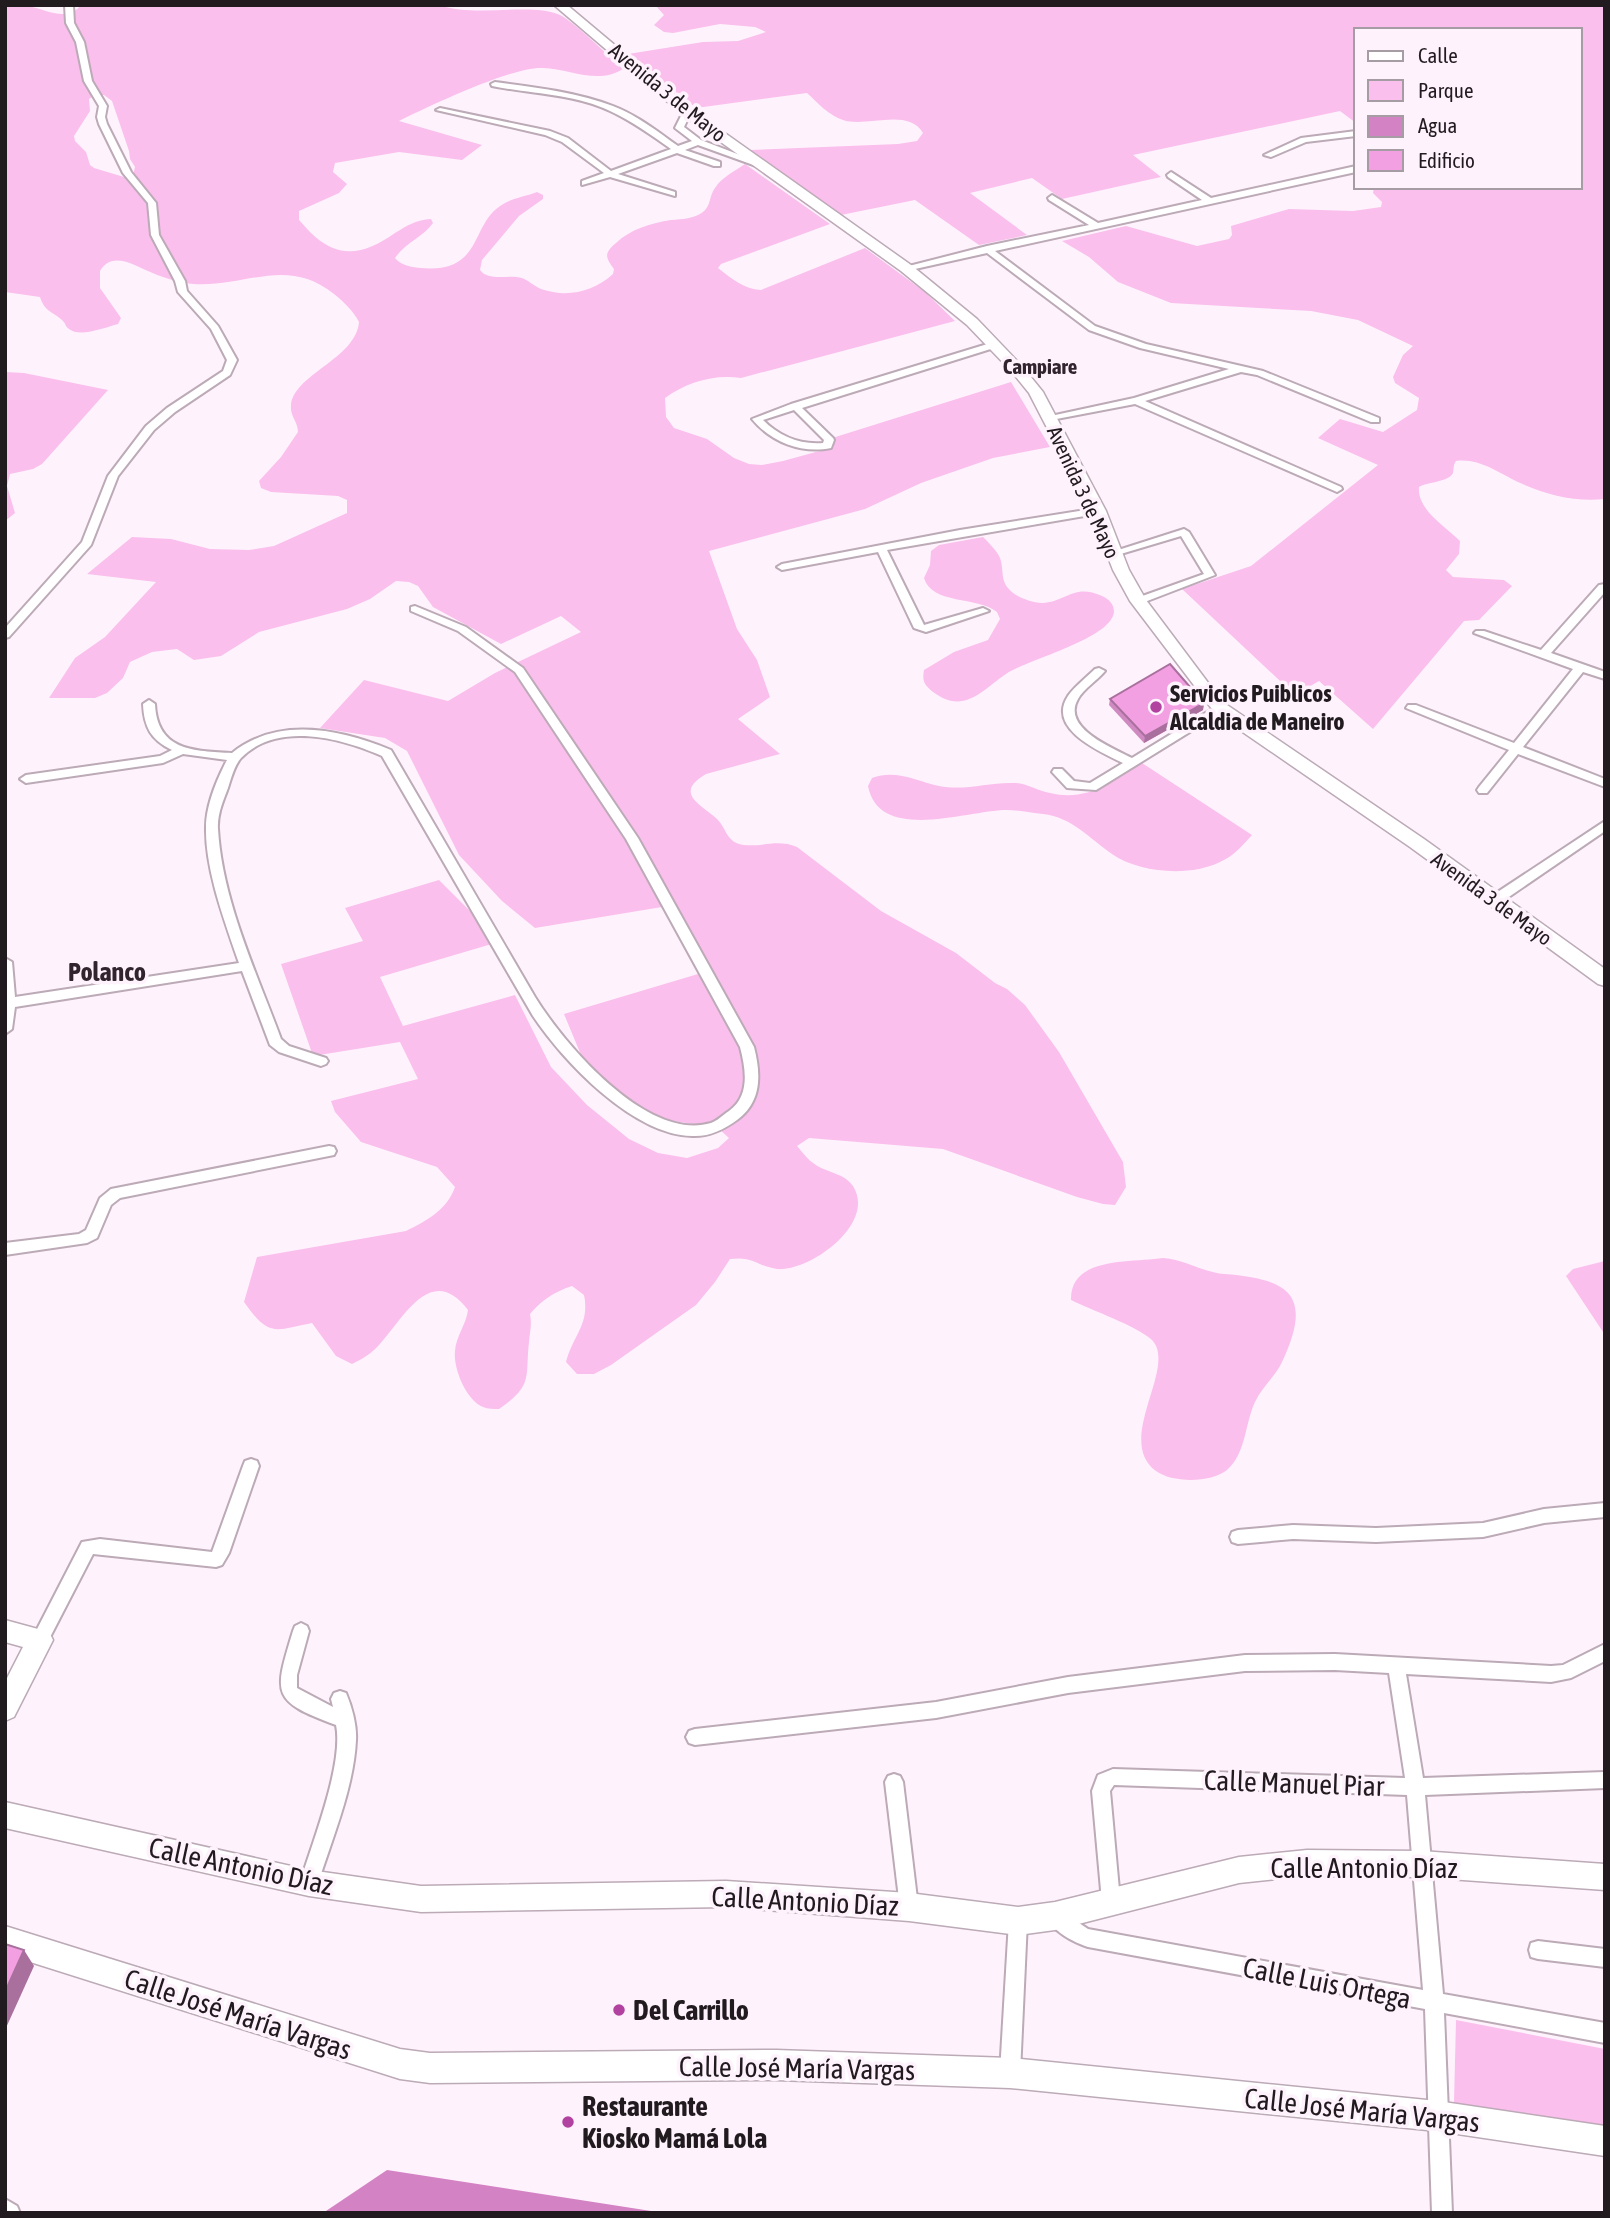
<svg xmlns="http://www.w3.org/2000/svg" width="1610" height="2218" font-family="'Asap Condensed',sans-serif">
<style>
.green{fill:#fabfed;fill-rule:evenodd}
.water{fill:#d383c3}
.lines{fill:none;stroke-linecap:round;stroke-linejoin:round}
.street-casing{stroke:#bcaab7;stroke-width:4}
.secondary-casing{stroke:#bcaab7;stroke-width:3}
.street{fill:#fff;fill-rule:evenodd}
.secondary{fill:#fff;fill-rule:evenodd}
.wall{fill:#d08ac2}
.shaded-wall{fill:#a9709e}
.building{fill:#f2a0e2;stroke:#a9709e;stroke-width:2}
.poi-dot{fill:#b142a0;stroke:#fef3fc;stroke-width:2.5}
.labels{text-anchor:middle;dominant-baseline:central;stroke-width:7;stroke-linejoin:round;paint-order:stroke}
.far-street-label{font-size:21px;fill:#211a1f;stroke:#fef3fc}
.far-neighbourhood-label{font-size:21px;font-weight:bold;fill:#32242f;stroke:#fef3fc}
.poi-label{font-size:24px;font-weight:bold;fill:#211a1f;stroke:#fef3fc;text-anchor:start}
.neighbourhood-label{font-size:26px;font-weight:bold;fill:#32242f;stroke:#fef3fc}
.near-street-label{font-size:28px;fill:#211a1f;stroke:#fef3fc}
.near-poi-label{font-size:28px;font-weight:bold;fill:#211a1f;stroke:#fef3fc;text-anchor:start}
</style>
<rect width="100%" height="100%" fill="#fef3fc"/>
<g class="green">
<path d="M5,5c7,0 16,-1 23,1 17,3 39,17 53,-1h358c38,13 91,-3 121,10 13,6 50,42 63,54 -25,16 -53,0 -80,-1 -30,-2 -114,38 -144,53l83,24 -20,15 -63,-8 -64,11 -2,9 14,12 -8,9 -40,18v9c4,4 7,8 11,12 29,29 55,22 85,1 13,-8 21,-13 36,-14l2,4c-10,14 -28,20 -38,35 6,7 15,9 25,10 66,6 48,-46 85,-65 9,-5 22,-7 32,-11l6,3v4l-24,17 -37,44 -2,10c9,12 28,4 42,8 6,2 12,8 19,11 26,9 52,3 72,-15l1,-5c-9,-12 -10,-16 2,-26 15,-14 35,-20 55,-23 11,-1 23,-1 32,-8 8,-6 6,-16 12,-24 7,-11 20,-17 30,-24l85,60 -109,40 -3,4c14,11 26,21 43,22l104,-42 60,44 30,29 -214,57c-27,-4 -54,4 -76,20l1,19 8,11 33,11 27,19 15,6 13,1 21,-4 51,-14 -5,-8 182,-57 39,65 -57,11 -72,25 -56,26 -156,42 28,78 20,31 13,37 -32,22 42,35 -74,20c-34,20 -3,31 12,46 9,10 9,23 26,25 19,2 34,-6 53,2l84,64 75,42 39,30 12,6 18,16 34,47 64,110 3,25 -11,18 -12,-1 -26,-7 -134,-48 -134,-11 -12,8c6,7 11,14 19,19 12,8 28,8 37,21 24,38 -44,86 -76,83 -21,-3 -22,-13 -47,-10l-15,23 -19,23 -85,60 -17,9h-17l-11,-12c7,-27 24,-38 18,-67l-12,-9c-18,6 -30,14 -42,28 2,11 0,17 -1,28 -4,35 5,43 -30,67 -5,0 -11,0 -16,-2 -17,-7 -30,-39 -28,-56 1,-15 11,-26 13,-41 -37,-49 -65,9 -89,35 -8,9 -17,14 -27,19l-16,-8 -24,-33c-39,8 -43,14 -68,-21l13,-45 149,-26c20,-10 41,-21 49,-44l-18,-20 -76,-25 -26,-30 -4,-11 87,-22 -18,-37 -87,14 -32,-92 82,-23 -18,-33 94,-28 42,42 14,21 -115,34 23,49 112,-31 36,72 36,38 42,34 29,14 29,5 31,-10 11,-10 -11,-10 -64,-10 -45,-33 -28,-30 -17,-41 134,-40 -36,-67 -127,21 -33,-27 -43,-46 -52,-104 -22,-13 -65,-10 44,-48 84,21 47,-28 86,-41 -20,-16 -60,28 -68,-37 -15,-21 -9,-4 -13,-1 -26,18 -23,10 -88,23 -38,24 -27,4 -17,-11 -25,3 -22,10 -7,16 -16,15 -12,5h-46l26,-40 30,-21 51,-55 -69,-8 45,-37 39,2 39,10 39,1 25,-4 73,-33v-13l-9,-4 -67,-4 -10,-4 -2,-7 22,-24 17,-25c0,-10 -8,-16 -7,-26 1,-31 65,-47 68,-84 -5,-10 -15,-20 -25,-28 -47,-38 -87,-7 -140,-10 -14,-1 -33,-7 -46,-13 -15,-6 -36,-20 -48,0v17l21,30 -3,6c-12,3 -38,14 -49,5 -6,-5 -1,-3 -7,-9 -10,-9 -17,-8 -22,-23l-35,-5zM95,95h9l8,6 17,50 1,8 5,8 -2,8 -9,2 -30,-9 -4,-3 -4,-13 -11,-11 -1,-5 16,-25 -1,-12z"/>
<path d="M655,5h950v494c-31,3 -59,-4 -87,-17 -21,-10 -39,-24 -62,-21 -3,4 -2,8 -3,12 -4,9 -26,9 -34,14 -2,23 26,39 41,54l-1,13 -13,16 7,7 51,3 8,6 -33,34 -15,1 -91,108 -54,-48 -24,14 -113,-106 69,-23 127,-101 -60,-27 22,-19 43,13 34,-22 2,-12 -24,-15 -2,-6 10,-22 10,-9 -55,-26 -47,-9 -140,-8 -53,-21 -29,-25 -27,-16 64,-15 71,20 32,-7 3,-4 -1,-9 58,-17 64,2 28,-4 1,-5 -9,-9 1,-6h206v-157h-224v93l-16,-12 -207,44 28,22 -99,22 -30,-21 -62,15 57,42 -48,10 -64,-45 -74,15 -91,-65 148,-6 19,-3 6,-8c-15,-26 -57,-5 -80,-13 -14,-4 -26,-18 -36,-27l-111,15 -68,-54 75,-12 35,-1 28,-9 -11,-5 -35,-3 -47,9 -9,-1 -10,-7 10,-10z"/>
<path d="M5,372l19,1 84,17 -66,74 -9,5 -23,5 -3,12 8,27 -10,8z"/>
<path d="M983,537c6,6 14,14 17,21 5,14 -2,25 16,37 7,4 18,8 26,8 24,-1 32,-20 60,-7 7,3 12,8 12,16 -3,27 -86,47 -108,62 -25,17 -42,41 -73,18 -9,-7 -11,-11 -9,-22l30,-18 34,-12 12,-21 -3,-7c-20,-16 -65,-7 -73,-34l6,-13 1,-14 8,-6z"/>
<path d="M1142,763l110,72c-9,10 -18,21 -32,27 -30,15 -81,11 -108,-8 -22,-15 -40,-37 -69,-40 -12,-1 -25,-4 -37,-4 -37,0 -127,34 -138,-24l4,-8c24,-9 44,3 67,8 26,5 50,-4 75,-3 12,0 24,8 36,10 37,9 62,-11 92,-30z"/>
<path d="M1163,1258c21,1 39,14 61,16 67,5 89,22 58,88 -7,15 -20,25 -27,40 -10,21 -9,52 -28,68 -16,13 -55,13 -71,1 -42,-31 22,-104 -4,-131 -15,-14 -61,-30 -81,-40 -1,-44 60,-37 92,-42z"/>
<path d="M1605,1261v74l-39,-59 7,-7z"/>
<path d="M1456,2020l149,29v78l-151,-24z"/>
</g>
<path class="water" d="M387,2170l277,43h-341z"/>
<g class="lines">
<defs>
<g id="street">
<path d="M65,5h8l1,18 10,19 8,39 15,25 -2,11 2,7 24,48 25,31 3,32 26,46 2,10 31,35 19,34 -7,15 -55,37 -21,18 -36,46 -27,69 -82,92 -4,1v-10l77,-86 26,-66 38,-50 21,-18 56,-37 4,-11 -16,-31 -33,-37 -3,-11 -24,-46 -3,-32 -25,-30 -24,-49 -2,-7 2,-11 -15,-25 -8,-39 -10,-19z"/>
<path d="M495,82c39,5 81,10 118,24 24,9 45,26 65,40l14,-5 -17,-13 9,-18h6l1,2 -7,15 17,13 65,25 -7,2 -61,-22 -13,5 35,12v4h-6l-37,-13 -59,21 57,18v4l-65,-19 -28,8v-4l22,-8 -42,-31 -17,-7 -109,-25 4,-2 110,23 18,7 43,33 60,-22c-20,-14 -39,-28 -61,-38 -36,-17 -79,-17 -118,-25l-1,-2z"/>
<path d="M1356,131v5l-50,6 -35,15 -7,-2 37,-17z"/>
<path d="M1356,166v6l-361,79 100,75 51,18 117,27 116,47v4h-8l-114,-47 -16,-3 -96,29 196,86 1,2 -5,3 -202,-88 -89,17v-4l88,-19 95,-29 -89,-21 -51,-18 -102,-77 -81,18 -5,-3 86,-22 102,-21 -40,-25 -1,-2 4,-3 46,28 104,-23 -34,-23 -1,-2 4,-3 40,26z"/>
<path d="M994,342l3,1v4l-195,61 31,30 1,2 -3,8c-30,6 -60,-6 -79,-29l39,-15zM794,410l30,30 -1,3c-23,2 -44,-7 -60,-23z"/>
<path d="M1098,508l4,1v4l-215,37 37,75 59,-17 6,3 -63,21 -12,-4 -36,-76 -96,18 -5,-3 5,-3 178,-34z"/>
<path d="M1184,529l5,3 26,43 -73,28h-8v-4l70,-25 -23,-38 -67,20 -5,-3z"/>
<path d="M1605,584v8l-54,61 54,19v7l-22,-7 -60,75 82,32v8l-87,-33 -31,39h-8l-2,-3 2,-3 30,-37 -103,-42 2,-3h8l98,38 59,-74 -99,-36 2,-2h8l57,19 58,-65z"/>
<path d="M415,606l51,21 57,41 115,170 116,209c7,27 8,55 -17,73 -14,10 -28,17 -45,16 -59,-1 -129,-75 -159,-120l-151,-260c-41,-18 -105,-35 -141,2 -7,8 -10,21 -13,30 -5,13 -11,27 -10,41 4,71 39,145 63,210l8,7 37,12 2,3 -2,3 -5,2 -42,-14 -9,-7 -28,-74 -227,36 -3,22 -7,5v-76l7,4 3,35 224,-34c-14,-41 -34,-93 -33,-136 0,-21 11,-48 21,-67l-44,-6 -20,9 -137,20 -6,-4 6,-4 134,-19 12,-6c-21,-10 -28,-23 -29,-46l6,-4 6,4c2,47 39,47 77,49 46,-37 108,-24 159,-3l144,247c29,47 112,145 176,126 6,-2 12,-8 18,-12 21,-15 17,-41 11,-64l-114,-208 -111,-167 -57,-41 -47,-20v-4z"/>
<path d="M1099,668l6,3c-8,10 -21,17 -27,28 -17,29 35,49 54,59l85,-52h8l2,3 -131,81 -29,-2 -15,-16 2,-3h8l12,12 16,2 33,-20c-22,-11 -77,-34 -55,-67 7,-10 18,-18 27,-27z"/>
<path d="M1605,821v10l-105,72h-10l-1,-3 1,-3z"/>
<path d="M329,1146l5,1 2,4 -2,4 -214,43 -9,7 -14,33 -10,5 -82,12v-12l74,-9 7,-4 14,-32 11,-9z"/>
<path d="M251,1459l6,2 2,5 -30,87 -7,12 -6,2 -123,-13 -47,91 -6,3 -6,-3 -3,-5 3,-5 48,-93 18,-3 112,13 31,-86 2,-5z"/>
<path d="M1605,1503v14l-61,6 -61,14 -107,5 -83,-3 -55,5 -6,-2 -2,-5 2,-5 6,-2 55,-5 83,3 107,-5 61,-14z"/>
<path d="M301,1623l6,3 2,5 -12,44v13l36,19 -2,-8 3,-6 6,-2 6,2c6,14 11,33 10,47 -2,47 -24,99 -38,143l-2,6 -7,3 -7,-3 -2,-6c12,-40 44,-119 36,-158 -66,-24 -62,-31 -43,-94l2,-5z"/>
<path d="M1605,1644v17l-34,17 -20,4 -145,-8 17,104 182,-6v16l-180,7 18,199 162,29v20l-161,-30 8,200h-20l-7,-204 -337,-62c-15,-5 -36,-16 -42,-31l2,-6 7,-3 33,22 335,61 -16,-195 -293,-10 -4,6 10,110 -2,6 -7,3 -7,-3 -2,-6 -10,-110 6,-16 15,-6 292,9 -16,-105 -54,-3 -90,1 -177,22 -132,25 -241,27 -6,-2 -3,-6 3,-6 6,-2 241,-27 132,-25 177,-22 90,-1 216,12 12,-1z"/>
<path d="M894,1774l6,2 3,6 15,125 -2,6 -7,3 -7,-3 -2,-6 -15,-125 3,-6z"/>
<path d="M1018,1912l7,3 2,6 -7,152 -3,7 -7,3 -7,-3 -3,-7 9,-152 2,-6z"/>
<path d="M1538,1941l67,8v18l-67,-8 -7,-2 -2,-7 2,-7z"/>
<path d="M5,2199l12,7 3,7h-15z"/>
</g>
<g id="secondary">
<path d="M554,5h13l124,104 220,156 66,54 45,47 21,26 63,119 23,59 17,30 72,96 9,9 197,134 181,130v17l-7,-2 -188,-137 -195,-134 -85,-112 -17,-31 -23,-59 -61,-118 -17,-21 -45,-47 -66,-54 -218,-156z"/>
<path d="M5,1620l44,12 4,8 -39,77 -9,4v-39l18,-35 -18,-5z"/>
<path d="M5,1802l304,68 112,16 305,-5 183,12 109,14 37,-5 184,-45 68,-7 114,1 184,13v26l-184,-13 -114,-1 -68,7 -184,47 -37,5 -109,-14 -183,-14 -305,5 -112,-16 -304,-68z"/>
<path d="M5,1926l395,123 30,4 346,-3 234,8 427,43 168,25v30l-168,-25 -427,-43 -234,-8 -346,3 -30,-4 -395,-125z"/>
</g>
</defs>
<use href="#street" class="street-casing"/>
<use href="#secondary" class="secondary-casing"/>
<use href="#street" class="street"/>
<use href="#secondary" class="secondary"/>
</g>
<path class="wall" d="M1110,699l94,4 -1,7 -59,33 -35,-38z"/>
<g class="shaded-wall">
<path d="M1204,703l-1,7 -59,33 1,-7z"/>
<path d="M24,1950l10,16 -29,64v-38z"/>
</g>
<g class="building">
<path d="M1170,664l34,39 -59,33 -35,-37z"/>
<path d="M5,1944l19,6 -19,42z"/>
</g>
<g class="poi-dot">
<circle cx="1156" cy="707" r="7"/>
<circle cx="619" cy="2010" r="7"/>
<circle cx="568" cy="2122" r="7"/>
</g>
<g class="labels">
<g class="far-street-label">
<text transform="translate(668 92) rotate(39)">Avenida 3 de Mayo</text>
<text transform="translate(1084 492) rotate(65)">Avenida 3 de Mayo</text>
<text transform="translate(1492 898) rotate(36)">Avenida 3 de Mayo</text>
</g>
<g class="far-neighbourhood-label">
<text x="1040" y="366">Campiare</text>
</g>
<g class="poi-label">
<text x="1170" y="693">Servicios Puiblicos<tspan x="1170" dy="28">Alcaldia de Maneiro</tspan></text>
</g>
<g class="neighbourhood-label">
<text x="107" y="972">Polanco</text>
</g>
<g class="near-street-label">
<text transform="translate(1294 1783) rotate(2)">Calle Manuel Piar</text>
<text transform="translate(241 1866) rotate(12)">Calle Antonio Díaz</text>
<text x="1364" y="1868">Calle Antonio Díaz</text>
<text transform="translate(805 1901) rotate(3)">Calle Antonio Díaz</text>
<text transform="translate(1327 1983) rotate(11)">Calle Luis Ortega</text>
<text transform="translate(238 2014) rotate(18)">Calle José María Vargas</text>
<text transform="translate(797 2068) rotate(1)">Calle José María Vargas</text>
<text transform="translate(1362 2110) rotate(6)">Calle José María Vargas</text>
</g>
<g class="near-poi-label">
<text x="633" y="2010">Del Carrillo</text>
<text x="582" y="2106">Restaurante<tspan x="582" dy="32">Kiosko Mamá Lola</tspan></text>
</g>
</g>
<rect width="1610" height="2218" fill="none" stroke="#211a1f" stroke-width="14"/>
<rect x="1354" y="28" width="228" height="161" fill="#fef3fc" stroke="#a69ca4" stroke-width="2"/>
<rect x="1368" y="51" width="35" height="10" fill="#ffffff" stroke="#a69ca4" stroke-width="2"/>
<text x="1418" y="63" font-size="21" fill="#211a1f">Calle</text>
<rect x="1368" y="80" width="35" height="21" fill="#fabfed" stroke="#a69ca4" stroke-width="2"/>
<text x="1418" y="98" font-size="21" fill="#211a1f">Parque</text>
<rect x="1368" y="116" width="35" height="21" fill="#d383c3" stroke="#a69ca4" stroke-width="2"/>
<text x="1418" y="133" font-size="21" fill="#211a1f">Agua</text>
<rect x="1368" y="150" width="35" height="21" fill="#f2a0e2" stroke="#a69ca4" stroke-width="2"/>
<text x="1418" y="168" font-size="21" fill="#211a1f">Edificio</text>
</svg>
